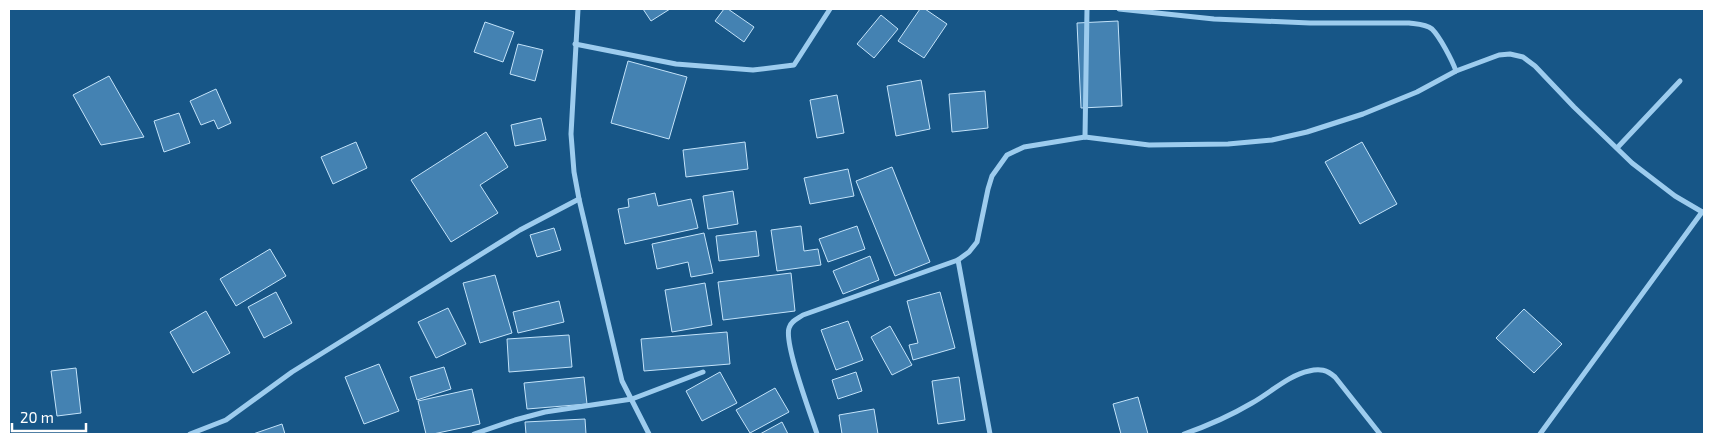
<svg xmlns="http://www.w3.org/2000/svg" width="1713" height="443" font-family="'Exo 2',sans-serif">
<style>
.building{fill:#4482b2;stroke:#c3e3fa}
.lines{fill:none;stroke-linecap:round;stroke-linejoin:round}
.street{stroke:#9dccee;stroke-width:5}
</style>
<rect width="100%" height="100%" fill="#175687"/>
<g class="building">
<path d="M643,9h27l-19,12z"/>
<path d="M724,9h4l26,18 -10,15 -29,-21z"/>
<path d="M920,9h5l22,15 -23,34 -26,-17z"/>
<path d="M881,15l17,14 -24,29 -17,-14z"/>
<path d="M1118,21l4,85 -41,2 -4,-85z"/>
<path d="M485,22l29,10 -11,30 -29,-10z"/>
<path d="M518,44l25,6 -8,31 -25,-7z"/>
<path d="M628,61l59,16 -18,62 -58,-16z"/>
<path d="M109,76l35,61 -43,8 -28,-50z"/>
<path d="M921,80l9,49 -34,7 -9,-50z"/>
<path d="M216,89l15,34 -13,6 -4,-9 -13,5 -11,-24z"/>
<path d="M985,91l3,37 -36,4 -3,-38z"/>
<path d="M837,95l7,38 -27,5 -7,-38z"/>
<path d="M179,113l11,30 -26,9 -10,-31z"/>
<path d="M541,118l5,22 -31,6 -4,-21z"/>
<path d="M486,132l22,35 -28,18 18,28 -47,29 -40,-62z"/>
<path d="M356,142l11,26 -34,16 -12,-27z"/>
<path d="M745,142l3,27 -62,8 -3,-27z"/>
<path d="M1362,142l35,62 -37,20 -35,-62z"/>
<path d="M892,167l38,95 -35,14 -39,-95z"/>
<path d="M848,169l6,27 -44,8 -6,-26z"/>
<path d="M733,191l5,33 -30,5 -5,-33z"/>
<path d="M655,193l3,13 33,-7 7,29 -73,16 -7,-35 11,-2 -1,-8z"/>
<path d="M801,226l3,25 14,-2 3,16 -44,6 -6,-41z"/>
<path d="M857,226l8,23 -37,13 -9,-23z"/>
<path d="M554,228l7,22 -24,7 -7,-22z"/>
<path d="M756,231l3,25 -40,5 -3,-25z"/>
<path d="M704,233l9,40 -22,4 -3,-15 -31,7 -5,-25z"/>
<path d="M270,249l16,27 -50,30 -16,-27z"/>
<path d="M870,256l9,24 -36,14 -10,-23z"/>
<path d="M791,273l4,38 -72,9 -5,-38z"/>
<path d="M495,275l17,58 -32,10 -17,-60z"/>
<path d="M705,283l7,42 -40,7 -7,-42z"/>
<path d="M276,292l16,31 -28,15 -16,-31z"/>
<path d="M940,292l15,56 -42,12 -4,-15 9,-2 -11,-42z"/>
<path d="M559,301l5,21 -46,11 -5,-21z"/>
<path d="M448,308l18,36 -30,14 -18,-36z"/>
<path d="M1524,309l38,35 -28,29 -38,-35z"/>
<path d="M206,311l24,42 -37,20 -23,-41z"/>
<path d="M848,321l15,39 -27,10 -15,-40z"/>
<path d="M890,326l22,39 -20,10 -21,-38z"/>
<path d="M727,332l3,32 -86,7 -3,-32z"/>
<path d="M569,335l3,32 -63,5 -2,-33z"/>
<path d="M379,364l20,47 -35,13 -19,-47z"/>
<path d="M444,367l7,22 -34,11 -7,-23z"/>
<path d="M76,368l5,45 -24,3 -6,-45z"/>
<path d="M720,372l17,31 -35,18 -16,-30z"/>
<path d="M856,372l6,19 -24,8 -6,-19z"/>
<path d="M584,377l3,27 -60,5 -3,-26z"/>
<path d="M959,377l6,43 -27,4 -6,-43z"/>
<path d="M775,388l14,24 -39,21 -14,-23z"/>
<path d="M472,389l8,35 -47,10h-7l-8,-33z"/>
<path d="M1138,397l10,37h-27l-8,-30z"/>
<path d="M874,409l4,25h-36l-3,-19z"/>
<path d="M585,419l1,15h-60l-1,-12z"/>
<path d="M782,422l6,12h-28z"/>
<path d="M282,424l3,10h-32z"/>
</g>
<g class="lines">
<g class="street">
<path d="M578,9l-7,125 3,38 5,27 43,182 27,53"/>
<path d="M1119,9l95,10 96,4h99c7,1 17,1 23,6 8,8 20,31 24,42"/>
<path d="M575,44l101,20 77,6 41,-5 36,-56"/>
<path d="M1085,137l2,-128"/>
<path d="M1617,148l63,-67"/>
<path d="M958,260l32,174"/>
<path d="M190,434l36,-14 66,-48 228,-142 59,-31"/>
<path d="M474,434l41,-14 30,-8 87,-13 71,-27"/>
<path d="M817,434c-6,-19 -33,-90 -28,-106 2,-7 8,-9 14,-13l155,-55 11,-8 8,-10 11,-53 4,-13 15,-21 17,-8 61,-10 64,8 79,-1 44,-4 35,-8 56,-18 54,-22 39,-21 43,-16 11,-1 13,3 12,9 39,41 58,56 43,33 29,17"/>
<path d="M1184,434c23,-8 46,-18 68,-31 18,-10 37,-28 57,-32 11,-3 18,-1 26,6l45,57"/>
<path d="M1540,434l162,-222"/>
</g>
</g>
<rect width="1713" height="443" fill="none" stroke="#ffffff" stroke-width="20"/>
<path d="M12 423v8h74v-8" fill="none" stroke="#ffffff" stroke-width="2.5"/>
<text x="20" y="423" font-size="15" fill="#ffffff" stroke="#175687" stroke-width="4" paint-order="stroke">20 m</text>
</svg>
